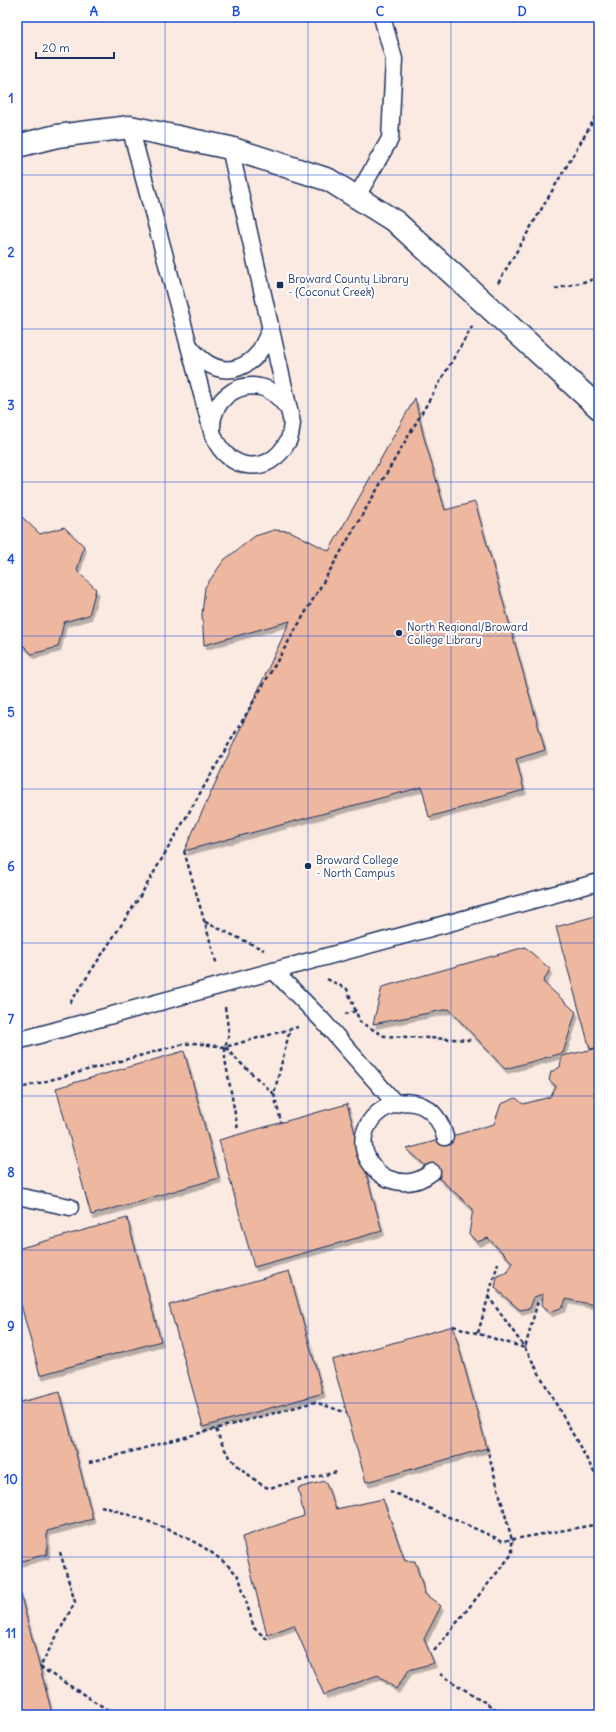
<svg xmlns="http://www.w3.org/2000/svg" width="616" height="1732" font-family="Delius,sans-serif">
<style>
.built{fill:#faeae2}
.building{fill:#edb89f;stroke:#1b2f5e;filter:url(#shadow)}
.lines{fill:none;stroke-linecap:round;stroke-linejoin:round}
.lane-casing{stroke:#1b2f5e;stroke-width:19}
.street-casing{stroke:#1b2f5e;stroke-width:25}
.path{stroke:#1b2f5e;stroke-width:2.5;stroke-dasharray:4 3;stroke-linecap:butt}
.lane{stroke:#fff;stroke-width:16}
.street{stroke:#fff;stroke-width:22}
.grid{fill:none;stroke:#1d4ed8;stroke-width:1;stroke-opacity:0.55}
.poi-dot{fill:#1b2f5e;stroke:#fff;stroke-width:1.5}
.labels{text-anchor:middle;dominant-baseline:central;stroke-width:4;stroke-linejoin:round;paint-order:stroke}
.poi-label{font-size:11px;fill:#1b2f5e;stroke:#fff;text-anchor:start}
.neatline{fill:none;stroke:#1d4ed8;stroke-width:1.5}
.grid-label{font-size:13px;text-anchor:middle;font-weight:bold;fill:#1d4ed8}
</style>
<defs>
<filter id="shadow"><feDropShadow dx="2.5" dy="4.5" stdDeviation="0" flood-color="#0004"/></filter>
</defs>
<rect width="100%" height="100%" fill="#fff"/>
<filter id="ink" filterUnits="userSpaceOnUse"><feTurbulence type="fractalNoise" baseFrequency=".025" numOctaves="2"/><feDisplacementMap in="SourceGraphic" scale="8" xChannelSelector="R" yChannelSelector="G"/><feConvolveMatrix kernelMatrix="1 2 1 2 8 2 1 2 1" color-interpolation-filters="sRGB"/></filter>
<g filter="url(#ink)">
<rect class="built" x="17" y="17" width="582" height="1698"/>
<g class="building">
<path d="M415,398l8,36 22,76 30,-8 70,248 -29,9 8,31 -95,27 -7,-30 -238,64 106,-230 -86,24 -2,-31 3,-27 19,-27 31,-24 19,-6 16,1 39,20z"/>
<path d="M21,516l19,18 24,-7 20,19 -7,25 19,18 -7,26 -25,7 -6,25 -26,7 -15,-15v-122z"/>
<path d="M599,915v132l-9,2 -34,-122z"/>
<path d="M525,947l25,22 -7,13 33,30 -13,41 -58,16 -56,-60 -76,15 9,-37z"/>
<path d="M599,1048v258l-33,-7 -3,8 -13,5 -8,-7 1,-11 -9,3 -4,11 -10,2 -25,-22 2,-12 10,-4 5,-10 -24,-24 -11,4 -8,-8 4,-25 -66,-60 87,-25 7,-20 15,-6 7,6 27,-7 6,-11 -7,-6 2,-8 9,-5 2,-11z"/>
<path d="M184,1051l35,127 -128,37 -35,-127z"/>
<path d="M347,1104l35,127 -128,36 -35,-127z"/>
<path d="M127,1218l34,123 -121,34 -23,-85v-41z"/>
<path d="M289,1271l34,122 -120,34 -34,-122z"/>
<path d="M453,1326l34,122 -121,34 -34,-122z"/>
<path d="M60,1392l33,127 -46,12v23l-29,8 -1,-159z"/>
<path d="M325,1481l11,28 47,-10 22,62h10l10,33 16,12 -17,33 10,24 -25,7 -13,19 -18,-14 -54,20 -30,-70 -27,10 -25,-98 62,-21 -6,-28z"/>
<path d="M17,1589h2l33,124 -7,2h-28z"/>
</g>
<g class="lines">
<defs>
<g id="lane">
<path d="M130,127l83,308c14,36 56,43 75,6 3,-5 3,-12 4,-18l-62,-275"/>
<path d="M357,196l33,-57 4,-80 -12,-42"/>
<path d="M190,347c15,19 36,31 59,15 11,-7 16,-21 21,-32"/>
<path d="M212,427c0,-25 23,-45 48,-40 12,2 20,11 27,20"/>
<path d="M274,971l48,49 73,83"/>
<path d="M17,1041l582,-159"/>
<path d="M432,1172c-14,11 -27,13 -43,7 -9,-3 -15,-10 -20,-18 -28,-47 58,-92 76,-24"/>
<path d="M17,1196l53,11"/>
</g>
<path id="street" d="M17,146l40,-10 73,-9 100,21 99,32 67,42 203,186"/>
</defs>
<use href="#lane" class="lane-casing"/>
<use href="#street" class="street-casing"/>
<g class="path">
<path d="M498,283l101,-172"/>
<path d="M555,289l44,-11"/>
<path d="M184,851l33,114"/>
<path d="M205,922l59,28"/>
<path d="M327,979l20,10 13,33 24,14 89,4"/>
<path d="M70,1003l69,-105 334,-573"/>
<path d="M225,1007l4,27 -4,13v12l13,71"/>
<path d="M345,1014l11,-3"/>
<path d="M226,1047l7,9 41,38 16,-65"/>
<path d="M17,1089l162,-44 15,-2 31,4 73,-20"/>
<path d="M274,1094l7,28"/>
<path d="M488,1296l37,52 74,133"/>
<path d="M453,1326l72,22 13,-47"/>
<path d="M478,1333l20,-70"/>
<path d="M216,1429c11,32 22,37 47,57l6,2 68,-16"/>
<path d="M89,1463l226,-61 32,11"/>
<path d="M390,1491l113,50 96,-17"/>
<path d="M101,1506c46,14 106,33 138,71l15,51 14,12"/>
<path d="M60,1552l15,50 -35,65 76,48"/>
<path d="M434,1651l78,-97v-14l-25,-92"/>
<path d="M440,1674l65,41"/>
</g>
<use href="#lane" class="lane"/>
<use href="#street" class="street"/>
</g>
</g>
<path class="grid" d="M165,17v1698M308,17v1698M451,17v1698M17,175h582M17,329h582M17,482h582M17,636h582M17,789h582M17,943h582M17,1096h582M17,1250h582M17,1403h582M17,1557h582"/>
<g class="poi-dot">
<rect x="276" y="281" width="8" height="8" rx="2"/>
<circle cx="399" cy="633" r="4"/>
<circle cx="308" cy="866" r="4"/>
</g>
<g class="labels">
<g class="poi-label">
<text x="288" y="279">Broward County Library<tspan x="288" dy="13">- (Coconut Creek)</tspan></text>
<text x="407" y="627">North Regional/Broward<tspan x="407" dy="13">College Library</tspan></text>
<text x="316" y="860">Broward College<tspan x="316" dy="13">- North Campus</tspan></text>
</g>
</g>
<rect width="616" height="1732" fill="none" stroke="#fff" stroke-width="44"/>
<path d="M36 52v6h78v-6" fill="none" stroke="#1b2f5e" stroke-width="2"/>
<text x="42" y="52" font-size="12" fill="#1b2f5e" stroke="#ffffff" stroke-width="3" paint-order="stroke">20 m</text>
<rect x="22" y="22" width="572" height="1688" class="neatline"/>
<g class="grid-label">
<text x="94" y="16">A</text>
<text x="236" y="16">B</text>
<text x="380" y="16">C</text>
<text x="522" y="16">D</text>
<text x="11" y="103">1</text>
<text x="11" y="257">2</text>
<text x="11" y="410">3</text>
<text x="11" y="564">4</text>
<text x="11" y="717">5</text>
<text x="11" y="871">6</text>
<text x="11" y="1024">7</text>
<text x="11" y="1177">8</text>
<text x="11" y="1331">9</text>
<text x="11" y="1484">10</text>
<text x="11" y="1638">11</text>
</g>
</svg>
